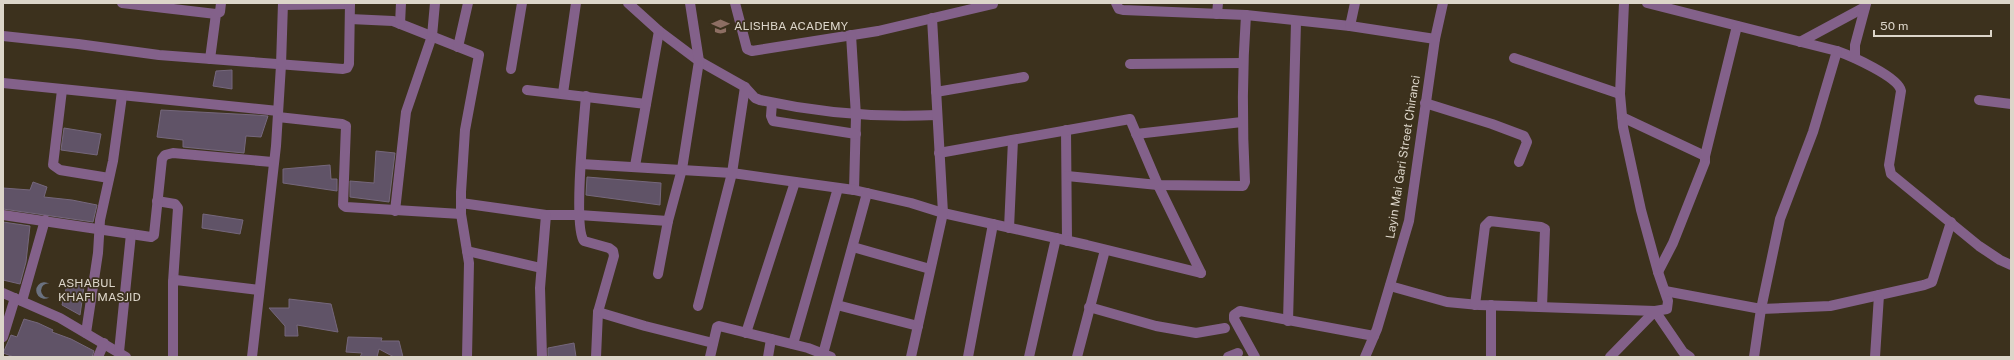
<svg xmlns="http://www.w3.org/2000/svg" width="2014" height="360" font-family="'Public Sans',sans-serif">
<style>
.building{fill:#605367;stroke:#75677c}
.lines{fill:none;stroke-linecap:round;stroke-linejoin:round}
.minor{stroke:#83618a;stroke-width:10}
.labels{text-anchor:middle;dominant-baseline:central;stroke-width:3.5;stroke-linejoin:round;paint-order:stroke}
.poi-label{font-size:12px;fill:#dcd5c9;stroke:#3c311d;text-anchor:start}
.street-label{font-size:12px;fill:#dcd5c9;stroke:#3c311d}
</style>
<rect width="100%" height="100%" fill="#3c311d"/>
<g class="building">
<path d="M232,70v19l-19,-3 3,-15z"/>
<path d="M161,110l94,5 13,1 -7,21 -15,-1 -2,17 -61,-6v-7l-26,-3z"/>
<path d="M64,128l37,6 -4,21 -36,-5z"/>
<path d="M376,151l19,2 -6,49 -39,-5v-16l24,2z"/>
<path d="M330,165l1,14h6v12l-54,-8v-14z"/>
<path d="M587,177l74,6 -1,22 -74,-10z"/>
<path d="M33,182l14,5 -3,10 28,3 25,5 -4,17 -90,-13v-21l27,2z"/>
<path d="M203,214l40,6 -3,14 -38,-6z"/>
<path d="M3,222l27,4 -4,36 -6,22 -17,-4z"/>
<path d="M68,281l16,6 -4,28 -18,-10z"/>
<path d="M289,299l42,5 7,28 -41,-7 1,11h-13v-10l-16,-18h20z"/>
<path d="M24,319l14,4 15,7 -1,2 19,7 23,12 -2,6h-78l-11,-4 8,-18 6,2z"/>
<path d="M348,337l34,1 -1,3h18l4,16h-9l-15,-8 -2,8h-17l2,-4 -16,-1z"/>
<path d="M574,343l2,14h-28v-9z"/>
</g>
<g class="lines">
<g class="minor">
<path d="M122,3l94,11"/>
<path d="M628,3l31,28 40,30 46,26 10,11 5,2c59,13 117,18 177,15"/>
<path d="M735,3l12,46 5,2 126,-20 115,-27"/>
<path d="M1116,3l3,6 4,1 123,5 104,11 85,13"/>
<path d="M1647,3l190,48c14,5 62,26 64,40l-12,74 2,9 88,72 21,14 11,5"/>
<path d="M283,5l67,-1"/>
<path d="M1217,14l1,-11"/>
<path d="M350,19l43,2 86,34 -14,75 -4,62v22l8,49 -2,94"/>
<path d="M400,24l1,-21"/>
<path d="M1350,26l5,-23"/>
<path d="M851,35l5,81 -2,74"/>
<path d="M3,36l75,8 81,11 184,14 4,-1 2,-4 1,-61"/>
<path d="M1800,42l65,-35"/>
<path d="M458,47l10,-44"/>
<path d="M1514,58l106,36"/>
<path d="M1855,58v-13l11,-41"/>
<path d="M210,59l6,-45 4,-2 1,-9"/>
<path d="M1130,64l113,-1"/>
<path d="M511,69l11,-66"/>
<path d="M3,83l275,28"/>
<path d="M62,90l-9,75 7,5 49,8"/>
<path d="M527,90l119,14"/>
<path d="M936,92l88,-15"/>
<path d="M563,93l13,-90"/>
<path d="M586,96c-2,24 -13,131 -2,145l25,7 4,3 1,5 -16,56 -2,45"/>
<path d="M1979,100l32,4"/>
<path d="M772,103l-1,13 2,5 83,13"/>
<path d="M1425,103l67,21 32,12 3,6 -8,20"/>
<path d="M278,117l64,7 4,2 -3,79 3,2 115,7"/>
<path d="M1622,117l83,39v6l-32,81 -15,29"/>
<path d="M1066,130l1,111"/>
<path d="M1136,134l106,-12"/>
<path d="M939,153l191,-34 28,66 43,88"/>
<path d="M1705,156l32,-130"/>
<path d="M581,164l151,9 122,17 57,13 32,10 144,32 114,28"/>
<path d="M635,166l24,-135"/>
<path d="M1067,176l91,9 85,1 2,-4c-3,-56 -3,-111 1,-167"/>
<path d="M157,201l18,3 3,4 -5,74"/>
<path d="M461,203l85,12h33l89,6"/>
<path d="M395,211l11,-99 26,-76 3,-33"/>
<path d="M3,215l148,22 3,-2 8,-76 3,-4 8,-2 99,9"/>
<path d="M1009,228l4,-88"/>
<path d="M853,247l77,22"/>
<path d="M467,251l74,17"/>
<path d="M658,274l10,-53 14,-52 17,-108 -9,-58"/>
<path d="M1390,286l57,16 32,3 176,6 12,-2 1,-8 -10,-29 -17,-62 -18,-83 -3,-33 4,-91"/>
<path d="M1665,291l96,18 69,-3 94,-21 8,-3 19,-60"/>
<path d="M3,293l57,25 66,39"/>
<path d="M22,301l23,-81"/>
<path d="M837,305l81,21"/>
<path d="M1475,305l10,-79 5,-5 51,6 4,2 -3,78"/>
<path d="M1491,305v52"/>
<path d="M698,306l34,-133 13,-86"/>
<path d="M1089,307l67,19 40,7 29,-5"/>
<path d="M598,312l47,14 68,17"/>
<path d="M1288,321l8,-299"/>
<path d="M86,333l12,-80 2,-33 13,-59 9,-65"/>
<path d="M746,333l49,-151"/>
<path d="M3,337l12,-39"/>
<path d="M793,344l45,-156"/>
<path d="M119,352l12,-118"/>
<path d="M823,354l44,-161"/>
<path d="M98,357l6,-14"/>
<path d="M173,357v-75l3,-2 83,10"/>
<path d="M252,357l24,-211 5,-81 2,-62"/>
<path d="M542,357l-2,-69 6,-73"/>
<path d="M710,357l7,-30 2,-1 89,22 23,9"/>
<path d="M768,357l3,-18"/>
<path d="M911,357l32,-144 -11,-195"/>
<path d="M968,357l25,-133"/>
<path d="M1029,357l27,-119"/>
<path d="M1077,357l28,-107"/>
<path d="M1228,357l10,-4"/>
<path d="M1255,357l-21,-38v-4l6,-4 134,25"/>
<path d="M1365,357l12,-28 32,-108 26,-182 8,-36"/>
<path d="M1610,357l45,-46 28,41 7,5"/>
<path d="M1754,357l7,-48 19,-90 33,-87 24,-81"/>
<path d="M1875,357l4,-62"/>
</g>
</g>
<defs>
<symbol id="school-bare" viewBox="-9 -9 18 18"><path d="M0-5L7-2L0 1L-7-2ZM-4 1L0 2.5L4 1V4Q0 6-4 4Z" fill="#8d6e63" stroke="#3c311d" stroke-width="2.5" paint-order="stroke"/></symbol>
<symbol id="mosque-bare" viewBox="-9 -9 18 18"><path d="M3.5-4.9A6 6 0 1 0 3.5 4.9A5 5 0 1 1 3.5-4.9Z" fill="#6b7280" stroke="#3c311d" stroke-width="2.5" paint-order="stroke"/></symbol>
</defs>
<g fill-rule="evenodd">
<use href="#school-bare" x="708" y="14" width="25" height="25"/>
<use href="#mosque-bare" x="32" y="278" width="25" height="25"/>
</g>
<g class="labels">
<g class="poi-label">
<text x="734" y="26">ALISHBA ACADEMY</text>
<text x="58" y="283">ASHABUL<tspan x="58" dy="14">KHAFI MASJID</tspan></text>
</g>
<g class="street-label">
<text transform="translate(1403 157) rotate(-81)">Layin Mai Gari Street Chiranci</text>
</g>
</g>
<rect width="2014" height="360" fill="none" stroke="#dcd5c9" stroke-width="8"/>
<path d="M1874 30v6h117v-6" fill="none" stroke="#dcd5c9" stroke-width="2"/>
<text x="1880" y="30" font-size="12" fill="#dcd5c9" stroke="#3c311d" stroke-width="3" paint-order="stroke">50 m</text>
</svg>
